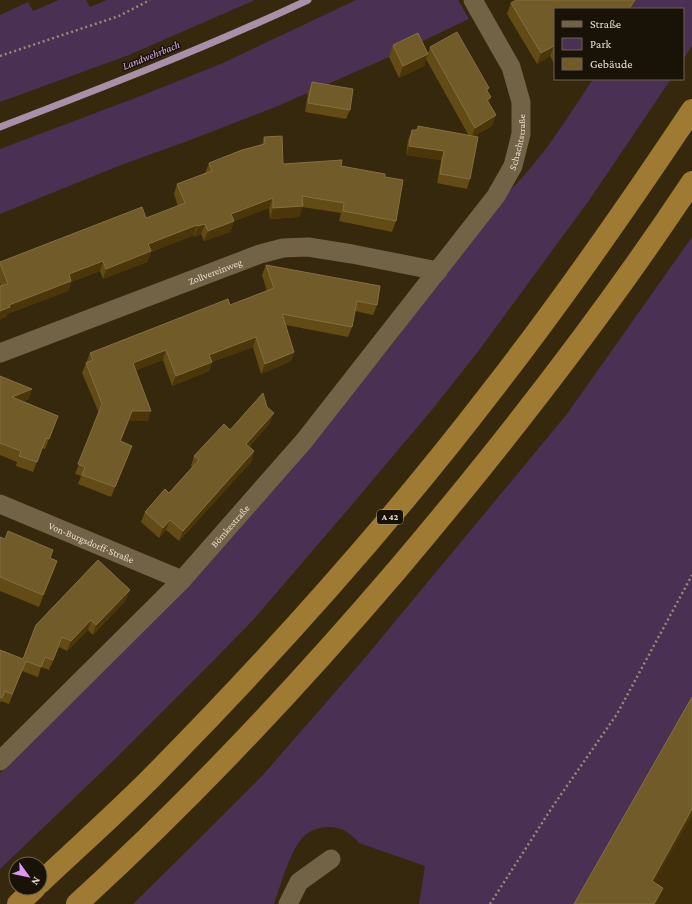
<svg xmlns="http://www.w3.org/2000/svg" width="692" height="904" font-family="'Crimson Pro',serif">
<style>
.built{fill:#412f0a}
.green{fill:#4a3052}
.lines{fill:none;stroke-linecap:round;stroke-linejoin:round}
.stream{stroke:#a98fa9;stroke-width:7}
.path{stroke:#968b76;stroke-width:2.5;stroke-dasharray:2 3;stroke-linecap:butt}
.minor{stroke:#726246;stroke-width:19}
.motorway{stroke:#9e7a33;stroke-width:22}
.wall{fill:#634b15}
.shaded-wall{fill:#4b3609}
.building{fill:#715b29;stroke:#836f42}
.labels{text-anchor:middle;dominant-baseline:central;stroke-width:3;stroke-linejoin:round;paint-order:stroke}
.shield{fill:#191207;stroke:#a8a092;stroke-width:1}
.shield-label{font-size:9px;font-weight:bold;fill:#e6ddcd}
.street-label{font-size:10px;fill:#e6ddcd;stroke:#191207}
.water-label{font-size:11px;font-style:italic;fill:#dca9eb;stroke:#191207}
</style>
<rect width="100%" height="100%" fill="#36280c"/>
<path class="built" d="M692,701v203h-115z"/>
<g class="green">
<path d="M59,0h27l4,7 17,-7h148l-126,55 -129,47v-87l28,-13 5,9z"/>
<path d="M356,0h102l11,19 -80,38 -111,49 -93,36 -64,23 -121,49v-65l138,-52 85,-34z"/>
<path d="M627,0h65v46l-9,14v-51h-48z"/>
<path d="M593,79h78l-81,120 -113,154 -46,58 -87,103 -90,105 -37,38 -105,105 -112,107v-96l12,-11 263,-277 116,-139 112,-149c37,-34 63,-77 90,-118z"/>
<path d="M692,237v464l-115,203h-158l6,-38 -66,-23c-8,-10 -18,-17 -32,-16 -8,1 -17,3 -23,9 -14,14 -23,49 -30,68h-141l71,-70 58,-58 102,-117 203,-245z"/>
</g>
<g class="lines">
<path class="stream" d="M0,127c104,-40 208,-80 308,-127"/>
<g class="path">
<path d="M0,56l119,-40 31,-16"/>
<path d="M490,904l63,-98 64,-92 75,-139"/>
</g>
<g class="minor">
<path id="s1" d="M0,353l260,-99 23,-6 25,-1 44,7 86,17"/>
<path id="s2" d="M0,504l182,76"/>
<path id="s3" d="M0,761l182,-181 122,-139 192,-245 17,-30 8,-32v-32l-10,-35 -38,-67"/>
<path d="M288,904l11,-22 32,-23"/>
</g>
<g class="motorway">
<path d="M40,883c39,-37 80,-73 118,-112 118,-120 231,-246 333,-379 71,-91 137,-186 201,-282"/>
<path d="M18,904l17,-16"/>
<path d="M77,904c114,-104 220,-217 320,-334 105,-124 205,-252 295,-388"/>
</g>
</g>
<g class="wall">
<path d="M635,0l-3,9h-77v56l-5,-9 -13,8 -30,-50 4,-11z"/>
<path d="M393,45l35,8 2,-6 59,41 -2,4 4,5 -2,6 7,12 -4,11 -18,10 -4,43 -3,10 -30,-6 4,-23 -35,-5 2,-15 4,-10h4l2,-4 51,10 -43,-77 -2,7 -25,12 -10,-21z"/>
<path d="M312,82l38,28 -4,9 -41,-7 3,-20z"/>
<path d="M264,137l19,27 58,2 44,11 11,44 -4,11 -53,-11 2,-8 -39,-6 -3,10 -29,2 -1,-11 -35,13 -4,11 -26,9 -3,-7 -7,3v-2l-43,17 -4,10 -44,17 -3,-8 -29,11 -3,9 -61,23 -1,3 -5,-31 -1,-3v-21l146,-44 32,-12 -4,-12 3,-10 28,-11 4,-10 53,-19z"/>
<path d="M266,265l111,40 -4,10 -18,-4 -3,16 -4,10 -62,-12 8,27 -3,9 -30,13 -8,-27 -41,15 -3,9 -37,15 -9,-26 -27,10 12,51h-19l-8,20 11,5 -21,51 -33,-13 3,-8 -6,-2 24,-61 -17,-40 8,-20 140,-48 37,-14 -5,-16z"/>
<path d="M0,376l29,23 -6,2 35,15 -13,33 -3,-1 -9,24 -17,-6 1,-4 -17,-7z"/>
<path d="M270,423l-21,24 5,4 -3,11 -72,79 -13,-11 -7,8 -18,-16 4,-10 24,-19 23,-26 -1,-1 3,-10 36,-26z"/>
<path d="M0,537l5,2 48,11 -3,8 7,3 -18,46 -39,-16z"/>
<path d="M126,600l-33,35 -5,-5 -21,21 -8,-4 -10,23 -8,-3 -3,10 -16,-6 -13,33 -8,-3 -1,2v-53l23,9z"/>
</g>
<g class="shaded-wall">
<path d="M635,0l-3,9h-3z"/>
<path d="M554,46l-4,10 -13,8 4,-11z"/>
<path d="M428,54l-4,12 -25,12 4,-12z"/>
<path d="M491,97l-4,11v-8z"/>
<path d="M496,115l-4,11 -21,12 4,-10z"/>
<path d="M409,146l35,5 -3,9 -35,-5z"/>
<path d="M273,198l-4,10 -35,13 -4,11 -26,9 4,-10 23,-17z"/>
<path d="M303,206l-4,11 -29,2 3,-11z"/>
<path d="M205,224l-4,10 -7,3 4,-11z"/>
<path d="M197,225l-3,10 -43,17 -4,10 -44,17 3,-10 42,-25z"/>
<path d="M103,261l-3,10 -29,11 -3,9 -61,23 -1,3 -6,3v-9l9,-6 60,-31z"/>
<path d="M256,337l-3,10 -41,15 -3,9 -37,15 4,-10 33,-21z"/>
<path d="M166,350l-3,10 -34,13 4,-10z"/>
<path d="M294,352l-3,9 -30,13 4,-10z"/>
<path d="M32,389l-3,10 -21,8 4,-10z"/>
<path d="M132,411h19l-3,10h-19l-12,30z"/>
<path d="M274,413l-4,10 -28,31 4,-10z"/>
<path d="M254,451l-3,11 -72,79 4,-10z"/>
<path d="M170,520l-4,10 -7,8 4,-10z"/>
<path d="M57,561l-4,12 -14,34 4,-12z"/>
<path d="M130,590l-4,10 -33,35 3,-10z"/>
<path d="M91,620l-3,10 -21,21 4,-10z"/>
<path d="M62,637l-3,10 -10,23 4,-10z"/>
<path d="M692,809v7l-47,82 7,-17z"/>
<path d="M663,888l-6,16h-3z"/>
</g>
<g class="building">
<path d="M516,0h119l-6,9h-74v39l-1,-2 -13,7 -30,-50z"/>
<path d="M457,32l32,56 -3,1 5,8 -4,3 9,15 -21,13 -45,-81z"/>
<path d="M418,33l10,21 -25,12 -10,-21z"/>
<path d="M312,82l41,7 -3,21 -42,-7z"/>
<path d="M418,126l60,11 -8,42 -30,-5 4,-23 -35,-5 3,-16h6z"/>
<path d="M282,136l1,28 59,-4 -1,6 44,8v3l18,3 -7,41 -53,-10 1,-8 -42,-7 1,10 -30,2v-10l-42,16 3,7 -26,10 -3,-7 -7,2 -1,-1 -49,19 3,7 -45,18 -3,-8 -34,13 2,7 -62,24 1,2 -10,4v-25l8,-2 -8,-21v-1l142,-55 4,11 39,-15 -8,-19 35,-13 -3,-8 33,-13 23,-6 -1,-7z"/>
<path d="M266,265l114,21 -3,19 -20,-4 -5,26 -70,-13 12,38 -29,12 -9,-27 -47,18 3,7 -36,14 -10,-26 -33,13 18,48h-19l-12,30 12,5 -17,41 -33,-12 3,-8 -7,-3 24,-60 -16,-41 7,-3 -3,-7 138,-54 2,6 44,-17z"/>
<path d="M0,376l32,13 -20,8 46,19 -9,23 -3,-1 -9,24 -18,-6 2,-5 -21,-8z"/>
<path d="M263,393l4,14 7,6 -28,31 8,7 -71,80 -13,-11 -7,8 -18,-16 20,-23 4,4 30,-33 -5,-4 30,-32 6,6z"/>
<path d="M8,531l45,19 -3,8 7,3 -14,34 -43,-18v-40l5,2z"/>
<path d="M98,560l32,30 -34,35 -5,-5 -20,21 -9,-4 -9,23 -8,-3 -4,10 -15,-6 -14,33 -7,-3 -3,7 -2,-1v-47l23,9 13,-34z"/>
<path d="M692,697v112l-40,72 11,7 -9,16h-80z"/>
</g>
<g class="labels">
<rect class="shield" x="377" y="510" width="26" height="14" rx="3"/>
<g class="shield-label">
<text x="390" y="517">A 42</text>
</g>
<g class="street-label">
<text stroke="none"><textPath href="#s3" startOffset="812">Schachtstraße</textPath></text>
<text stroke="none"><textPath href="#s1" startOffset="230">Zollvereinweg</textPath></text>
<text stroke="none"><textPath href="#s3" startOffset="329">Bömkestraße</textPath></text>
<text stroke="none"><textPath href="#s2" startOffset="99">Von-Burgsdorff-Straße</textPath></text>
</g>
<g class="water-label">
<text transform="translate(151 55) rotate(-22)">Landwehrbach</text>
</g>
</g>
<rect x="554" y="8" width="130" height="72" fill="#191207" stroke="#6b6356"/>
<rect x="562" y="21" width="20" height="6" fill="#726246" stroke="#6b6356"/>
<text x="590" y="28" font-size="12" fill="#e6ddcd">Straße</text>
<rect x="562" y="38" width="20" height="12" fill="#4a3052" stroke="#6b6356"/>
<text x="590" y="48" font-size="12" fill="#e6ddcd">Park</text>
<rect x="562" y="58" width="20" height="12" fill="#715b29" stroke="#6b6356"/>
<text x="590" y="68" font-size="12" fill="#e6ddcd">Gebäude</text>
<g transform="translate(28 876) rotate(123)"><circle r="19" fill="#191207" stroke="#6b6356"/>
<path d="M0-3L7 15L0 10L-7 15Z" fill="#de98f2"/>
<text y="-6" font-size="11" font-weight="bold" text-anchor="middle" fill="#e6ddcd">N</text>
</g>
</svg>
